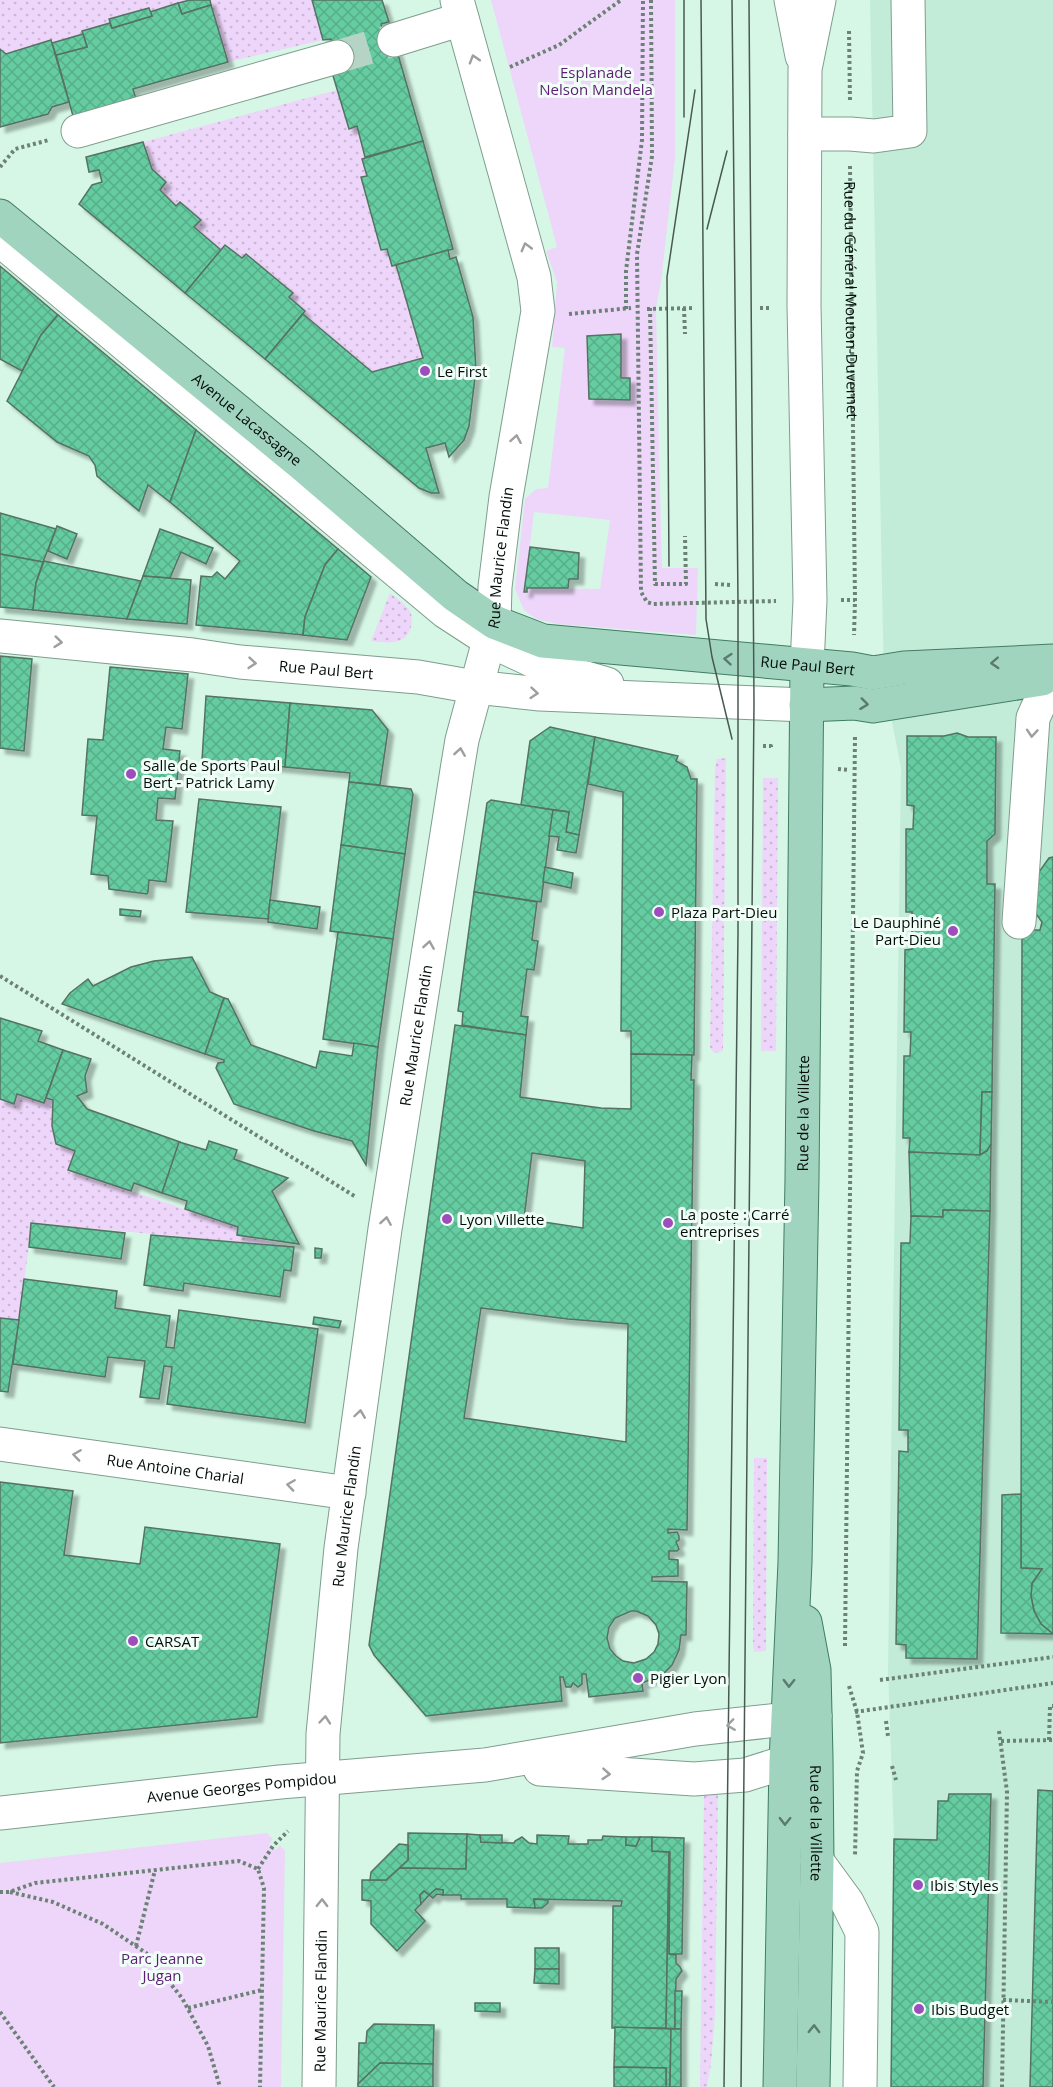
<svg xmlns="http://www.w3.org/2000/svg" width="1053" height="2087" font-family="'Open Sans',sans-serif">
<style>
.built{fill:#c3ecd8}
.grass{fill:url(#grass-dots)}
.park{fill:#eed6fa;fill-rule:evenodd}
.building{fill:url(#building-cross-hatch);stroke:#557264;stroke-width:1.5;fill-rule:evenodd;filter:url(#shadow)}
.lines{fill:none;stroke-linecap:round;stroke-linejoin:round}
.minor-tunnel{stroke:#b6d4c5;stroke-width:33;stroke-dasharray:33 16;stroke-linecap:butt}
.minor-casing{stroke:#7f9d8e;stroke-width:35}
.major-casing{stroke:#417c63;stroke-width:35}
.path{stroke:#6c8277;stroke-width:4;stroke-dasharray:3 3;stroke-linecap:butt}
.minor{stroke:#fff;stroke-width:33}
.major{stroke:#a1d4bf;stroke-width:33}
.tram{stroke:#485951;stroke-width:1.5}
.oneway{stroke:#9b9f9d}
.oneway2{stroke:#5a7b6d}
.poi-dot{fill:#9e4dbd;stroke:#f1fef8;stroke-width:2}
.labels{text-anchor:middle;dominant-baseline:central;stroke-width:6;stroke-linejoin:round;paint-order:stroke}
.park-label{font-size:15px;fill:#5c1d73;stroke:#f1fef8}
.street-label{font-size:15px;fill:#040e09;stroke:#f1fef8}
.poi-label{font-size:15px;fill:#040e09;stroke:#f1fef8;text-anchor:start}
</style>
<defs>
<pattern id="grass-dots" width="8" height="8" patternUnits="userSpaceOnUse" patternTransform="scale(1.5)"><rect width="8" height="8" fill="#eed6fa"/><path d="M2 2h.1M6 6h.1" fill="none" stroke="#cab6d5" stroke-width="1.8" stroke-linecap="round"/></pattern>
<pattern id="building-cross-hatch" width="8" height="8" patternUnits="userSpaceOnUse" patternTransform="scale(1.5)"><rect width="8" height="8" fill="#65cca1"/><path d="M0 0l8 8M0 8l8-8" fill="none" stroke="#56ae89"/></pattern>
<filter id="shadow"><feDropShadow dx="5.5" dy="5.5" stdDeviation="1.5" flood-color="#0004"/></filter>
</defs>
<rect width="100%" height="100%" fill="#d6f7e6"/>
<path class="built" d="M870,0h183v2087h-162l3,-248 -6,-170 13,-901 -17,-87z"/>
<g class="grass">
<path d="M0,0h190l-40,12 -40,7v4l-28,8 1,3 -31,9 -1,-3 -45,14 -6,-5z"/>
<path d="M210,0h102l11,40 -95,22z"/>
<path d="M337,90l11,38 9,-2 8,31 -3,2 5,17 -6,2 20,72 6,-1 5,17 4,-1 27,93 -51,14 -69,-58 2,-3 -16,-14 4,-4 -47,-39 -4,4 -16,-13 -5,5 -27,-23 7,-7 -21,-17 -4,3 -16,-16 6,-8 -14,-13 -9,-27z"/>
<path d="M390,593c6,5 17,12 21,20 1,4 1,10 0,14 -5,19 -24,16 -40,14z"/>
<path d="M726,758l-3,293 -9,2 -4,-6 5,-279 2,-9z"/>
<path d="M763,778h15l-2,273h-15z"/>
<path d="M17,1094l27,9 2,-5 7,2 -1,26 4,18 19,7 -6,19 169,57 -1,8 57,12 -262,-24 -13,97 -19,-2v-219l13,5z"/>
<path d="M754,1458h13l-1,193 -11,1 -2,-5z"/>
<path d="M704,1792h11l3,2 -3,221 -4,49 -4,23h-7z"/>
</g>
<g class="park">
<path d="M491,0h184v158l-14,124 -5,26 5,225 1,35h36l-2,67 -138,-11 -22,-5 -12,-9 -9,-21 10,-90 11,-10 12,-1 17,-140 -13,-1 5,-65 -11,-31 11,-4zM534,512l76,8 -10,69 -73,-1v4h-3z"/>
<path d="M267,1833l6,6 -4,5 7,6 4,-5 5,6 -4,236h-281v-224z"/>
</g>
<g class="building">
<path d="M190,0h20l1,5 -29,9 -4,-11z"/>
<path d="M312,0h70l7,22 -8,2 5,18 11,9 26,90 -58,16 -8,-31 -8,3 -18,-60 8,-2 -8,-28 -8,1z"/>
<path d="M178,3l4,11 29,-9 17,57 -95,27 3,10 -63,17 -17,-61 31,-8 -5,-16 28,-8 2,5 40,-12 -2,-4z"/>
<path d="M149,8l3,8 -40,12 -3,-9z"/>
<path d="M83,34l4,13 -31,8 -4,-12z"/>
<path d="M51,40l18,62 -17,5 -4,7 -48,13v-78l6,5z"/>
<path d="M423,141l30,108 -61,17 -5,-17 -6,1 -20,-73 6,-1 -5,-17z"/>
<path d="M143,142l9,27 14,13 -6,8 16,16 4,-4 21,18 -7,7 27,23 -36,43 -106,-89 13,-19 10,-3 -3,-12 -10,2 -3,-15z"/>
<path d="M225,245l17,13 4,-4 47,39 -4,4 16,14 -40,48 -80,-66z"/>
<path d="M448,250l2,9 6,-2 17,60 3,53 -7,56 -5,14 -15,17 -4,-14 -19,5 13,45h-8l-12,-5 -154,-129 38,-45 69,58 51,-14 -27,-93z"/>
<path d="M0,266l58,49 -17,20 -19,36 -22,-12z"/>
<path d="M58,315l138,115 -26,72 -22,-17 -9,26 -42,-35 -2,-11 -6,-9 -32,-14 -50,-41 34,-66z"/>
<path d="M621,334v44h9v22l-41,-1 -2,-63z"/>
<path d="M196,430l142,119 -13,16 -20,52 -2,18 -107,-10 5,-49 11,1 5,-5 8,7 15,-18 -70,-59z"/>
<path d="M0,513l56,16 -13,33 -43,-8z"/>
<path d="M57,526l20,8 -10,25 -19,-8z"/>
<path d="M160,529l53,19 -7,16 -25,-12 -11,26 -27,-2z"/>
<path d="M530,547l49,6 -1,26h-9l-1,9h-41v4h-3z"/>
<path d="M338,549l33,28 -24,63 -44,-5 2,-18 20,-52z"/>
<path d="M0,554l43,8 -7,21 -3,27 -33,-3z"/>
<path d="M44,561l97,20 -14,38 -94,-9 3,-27z"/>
<path d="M143,576l48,4 -4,44 -60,-5z"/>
<path d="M0,656l32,3 -8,92 -24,-3z"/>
<path d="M110,667l78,7 -6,55 -16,-2 -3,22 17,2 -5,48 -17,-1 -2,22 17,1 -7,61 -17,-2 -1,12 -1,2 -38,-5 -1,-13 -17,-2 6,-58 -15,-1 6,-76 15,1z"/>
<path d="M206,696l84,7 -5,64 -83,-7z"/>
<path d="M290,703l82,7 16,20 -8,55 -31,-3 1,-9 -65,-6z"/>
<path d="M550,727l45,10 -16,98 -13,-3 3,-20 -48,-7 9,-64z"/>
<path d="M957,733l11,4h28l-1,97 -8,7v43h8l-3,208h-10l-2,63 -71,-3 1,-14h-7l1,-82h6l1,-24h-7l1,-82 7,-1v-37h-6v-83h7l1,-23 -7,-1v-69h37z"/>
<path d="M595,737l83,19 -2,5 11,6 4,12h6l-3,276 -63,-1v-23h-10l2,-239 -35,-8z"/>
<path d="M349,782l62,7 2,5 -8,60 -64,-9z"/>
<path d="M199,799l82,8 -13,112 -82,-7z"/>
<path d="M491,800l62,10 -12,92 -67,-10 13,-89z"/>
<path d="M553,810l16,2 -3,20 13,3 -3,18 -19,-3 2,-13 -10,-1z"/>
<path d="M341,845l64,9 -12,85 -63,-8z"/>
<path d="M1053,857v777l-12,-10 -7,-13 -3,-15 1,-13 10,-14 -21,-1 1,-638h18l2,-8 -8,-11 5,-39 10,-14z"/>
<path d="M545,867l28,6 -2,15 -28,-6z"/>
<path d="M474,892l63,10 -5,38 6,1 -4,29 -7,-1 -6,47 7,1 -2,18 -64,-10 1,-13 -5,-1z"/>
<path d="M270,900l50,7 -3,22 -49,-7z"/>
<path d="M120,909l21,2 -1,6 -20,-2z"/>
<path d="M338,932l55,7 -15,108 -55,-8z"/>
<path d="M192,957l18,35 14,6 -19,56 -143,-50 8,-11 18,-14 5,7 38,-19 23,-6z"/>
<path d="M224,998l4,1 23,46 65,23 4,-17 32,5 2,-13 24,4 -12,118 -14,-24 -38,-10 -80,-27 -18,-36 2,-5 6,-1v-2l-19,-6z"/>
<path d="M0,1018l42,13 -4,10 25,9 -19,53 -27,-9 -3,10 -14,-5z"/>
<path d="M455,1025l71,10 -6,62 81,11 30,1v-55l61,1 -1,25h3l-7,450 -19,-1v4l9,-1 2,4v4l-3,2 3,7 -2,2h-8v8l9,1v16l-26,1v4l35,1 -1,53h-5l-2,15 -7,15 -10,10 -20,8 1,8 -54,6 -3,-23h-4v10l-4,3 -5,-4 -2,4h-5l-3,-10h-3l2,24 -136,15 -52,-61 -5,-10zM532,1153l53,8 -2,67 -59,-9zM481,1308l87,11 60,5 -2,118 -162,-24zM631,1611h5l12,5 8,9 3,9 -1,10 -4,8 -8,7 -12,4 -11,-2 -7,-5 -6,-7 -3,-11 2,-11 6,-9z"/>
<path d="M63,1050l28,9 -6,17 2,16 -10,4 10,13 93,33 -18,51 -28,-10 -3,8 -63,-21 7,-19 -19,-7 -4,-18 1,-26 -7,-2z"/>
<path d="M982,1092h10l-1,52 -4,7 -7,4z"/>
<path d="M209,1141l28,9 -3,9 54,19 -16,13 27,53 -62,-9 1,-8 -53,-18 2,-8 -25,-8 17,-51 27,8z"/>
<path d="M991,1144l-1,67 -47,-1v7l-32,-1 -2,-64 71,3 7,-4z"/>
<path d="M943,1210l47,1 -13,448 -71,-1v-13l-10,-1 3,-193 9,1v-22h-9l2,-187h9l1,-27 32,1z"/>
<path d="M31,1223l94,10 -4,26 -92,-12z"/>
<path d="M151,1235l143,12 -3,24 -7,-1 -4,27 -96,-14 -1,8 -39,-6z"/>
<path d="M315,1248l7,1 -1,9h-6z"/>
<path d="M24,1279l93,12 -2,17 55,8 -4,31 8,1 5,-38 139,19 -13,94 -138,-19 5,-37 -8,-1 -5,33 -19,-2 5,-36 -37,-4 -3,20 -92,-13z"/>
<path d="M314,1317l27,4 -2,7 -26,-4z"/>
<path d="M0,1318l19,2 -11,72 -8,-1z"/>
<path d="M0,1482l73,9 -9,64 76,9 5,-37 135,17 -23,173 -257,26z"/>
<path d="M1021,1494v74l21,1 -10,14 -1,13 3,15 7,13 12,10 -52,-1 1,-138z"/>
<path d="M1038,1790l15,1v296h-23z"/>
<path d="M949,1794h42l-8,293h-92l3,-248 43,1 1,-39h10z"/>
<path d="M408,1833l59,1 -1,35 -67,-1 9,-8z"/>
<path d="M467,1834l13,1 1,7 33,1 1,-2 7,-4 7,6 8,1v-9l32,1 -1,8h20v-4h14l1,-4 23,1v8l10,1 4,-9h12v14l17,1 -3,176h-54l1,-122h8l1,-5 -88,-2 1,9 -28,-1v-8h-46v-4h-18v-5l-7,-1 -7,6 -5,-4 -4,4 1,9 -6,6 10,11 -28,30 -26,-27v-23l-9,-1v-20h24l13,-12 67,1z"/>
<path d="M480,1835h22v8l-21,-1z"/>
<path d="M626,1837h14l-4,9 -10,-1z"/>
<path d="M652,1837l32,1 -2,116h-13l1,-102 -18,-1z"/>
<path d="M399,1844l9,1v15l-22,20h-16l1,-8z"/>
<path d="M669,1852v102l7,1v8l4,4 2,4 -6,8 -1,50 -9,-1z"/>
<path d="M436,1889l7,1v5l-6,-1 -4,4 -4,-3z"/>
<path d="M424,1891l5,4 -8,9 -1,-9z"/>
<path d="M534,1899l14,1v3l-6,5h-7z"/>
<rect x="535" y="1948" width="24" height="21"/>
<path d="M535,1969h24v15l-25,-1z"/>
<path d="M675,1991h7l-1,38h-6z"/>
<path d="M475,2003h25v9l-25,-1z"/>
<path d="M374,2024l60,1 -1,39 -53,-1 -22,21 1,-41h7l1,-12z"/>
<path d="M615,2027l56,2 -1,58h-4v-19l-52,-1z"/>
<path d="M671,2029h10v58h-11z"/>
<path d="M380,2063l53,1v23h-75v-3z"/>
<path d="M614,2067l52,1v19h-52z"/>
</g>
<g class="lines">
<path class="minor-tunnel" d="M337,57l57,-17"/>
<defs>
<g id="minor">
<path d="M791,0l11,56"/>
<path d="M394,40l68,-21"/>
<path d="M78,131l259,-74"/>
<path d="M805,134h45l24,2 36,-5 -2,-131"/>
<path d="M0,240l446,372 43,28 53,25 65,19"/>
<path id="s2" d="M0,636l193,19 47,7 178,15 57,10 65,7 266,11"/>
<path d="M807,666l3,-66 -6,-295 1,-236 14,-69"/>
<path d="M1019,922l14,-204 18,-40"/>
<path id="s3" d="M0,1444l349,49"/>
<path d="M540,1769l154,10 51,-4 41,-13 27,-4"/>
<path id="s4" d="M0,1813l280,-31 205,-17 210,-36 120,-13"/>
<path d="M817,1861l30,41 15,30 -2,155"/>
<path id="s5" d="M319,2087l4,-353 18,-186 44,-319 72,-459 5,-30 32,-118 1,-35 11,-90 32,-186 -4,-34 -77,-277"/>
</g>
<g id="major">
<path id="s6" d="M0,216l302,248 154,132 38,26 49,19 309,28 21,4 31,-5 149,-7"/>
<path d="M806,705l48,-2 19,3 169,-27"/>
<path id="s7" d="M805,1622l9,48 2,88 1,103 -4,226"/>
<path id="s8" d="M780,2087l6,-325 9,-200 7,-383 5,-513"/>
</g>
</defs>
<use href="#minor" class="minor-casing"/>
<use href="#major" class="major-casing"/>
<g class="path">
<path d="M651,0l1,156 -15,98 4,338 6,10 6,2 123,-3"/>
<path d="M849,31l1,70"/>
<path d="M510,67l49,-22 62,-45"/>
<path id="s1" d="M850,166l5,434 -1,35"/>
<path d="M0,167l15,-18 34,-9"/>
<path d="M650,308l5,276h31l-1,-48"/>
<path d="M684,308l1,26"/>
<path d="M760,308h11"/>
<path d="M626,309v-38l16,-131 1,-140"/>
<path d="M647,309l48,-1"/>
<path d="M569,314l62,-6"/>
<path d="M715,584l16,1"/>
<path d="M841,600h14"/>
<path d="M763,746h8v4"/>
<path d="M838,769l11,1"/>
<path d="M0,976l356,221"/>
<path d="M845,1646l10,-910"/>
<path d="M880,1680l173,-23"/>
<path d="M849,1686l8,26 6,41 -6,18 -2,85"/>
<path d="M855,1712l198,-29"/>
<path d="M886,1721l2,15"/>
<path d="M999,1731l8,61 -5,295"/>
<path d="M1049,1740l1,-34h3"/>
<path d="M1001,1741l52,-1"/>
<path d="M892,1766l4,14"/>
<path d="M258,1869l15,-23 15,-15"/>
<path d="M0,1892h9l26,-9 204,-22 19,8 6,19 -4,199"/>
<path d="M10,1892l43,10 50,22 43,29 36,45 26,48 12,41"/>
<path d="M136,1946l19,-76"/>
<path d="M1003,2000l50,2"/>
<path d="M188,2008l74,-18"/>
<path d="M0,2012l54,75"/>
</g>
<use href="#minor" class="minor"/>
<use href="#major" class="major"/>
<g class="tram">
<path d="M684,0v117"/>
<path d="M701,0l5,619 6,38 20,82"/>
<path d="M707,229l20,-78"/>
<path d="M669,566l-2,-289 28,-187"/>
<path d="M724,2087l14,-1154v-331l-6,-602"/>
<path d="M741,2087l13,-1384 -5,-703"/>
</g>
</g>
<defs><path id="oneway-chevron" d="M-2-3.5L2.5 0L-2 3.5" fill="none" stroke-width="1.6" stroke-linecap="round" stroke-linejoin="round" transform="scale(1.5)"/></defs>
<g class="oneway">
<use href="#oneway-chevron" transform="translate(474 59) rotate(-107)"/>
<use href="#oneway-chevron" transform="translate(526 247) rotate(-105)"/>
<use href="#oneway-chevron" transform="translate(516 439) rotate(-80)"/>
<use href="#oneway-chevron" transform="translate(58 642) rotate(6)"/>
<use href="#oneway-chevron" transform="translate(252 663) rotate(5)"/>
<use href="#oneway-chevron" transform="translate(534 693) rotate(5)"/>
<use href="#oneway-chevron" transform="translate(1032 733) rotate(94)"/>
<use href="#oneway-chevron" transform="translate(460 752) rotate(-81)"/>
<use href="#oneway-chevron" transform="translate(429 945) rotate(-81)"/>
<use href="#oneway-chevron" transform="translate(386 1221) rotate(-81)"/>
<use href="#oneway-chevron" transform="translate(360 1414) rotate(-82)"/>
<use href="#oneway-chevron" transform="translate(77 1455) rotate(-172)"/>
<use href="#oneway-chevron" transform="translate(291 1485) rotate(-172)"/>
<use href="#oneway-chevron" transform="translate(325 1720) rotate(-85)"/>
<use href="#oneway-chevron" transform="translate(731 1725) rotate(172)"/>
<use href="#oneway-chevron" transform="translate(606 1774) rotate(4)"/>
<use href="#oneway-chevron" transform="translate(322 1903) rotate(-89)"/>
</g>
<g class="oneway2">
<use href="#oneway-chevron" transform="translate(728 659) rotate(-175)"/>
<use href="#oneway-chevron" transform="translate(995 663) rotate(177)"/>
<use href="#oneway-chevron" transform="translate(864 704) rotate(7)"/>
<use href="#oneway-chevron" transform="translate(789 1683) rotate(91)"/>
<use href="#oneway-chevron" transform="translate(785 1821) rotate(91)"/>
<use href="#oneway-chevron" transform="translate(814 2029) rotate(-89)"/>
</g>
<g class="poi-dot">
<circle cx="425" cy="371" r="6"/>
<circle cx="131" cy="774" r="6"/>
<circle cx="659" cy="912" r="6"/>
<circle cx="953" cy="931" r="6"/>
<circle cx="447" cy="1219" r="6"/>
<circle cx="668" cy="1223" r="6"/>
<circle cx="133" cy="1641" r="6"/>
<circle cx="638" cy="1678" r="6"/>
<circle cx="918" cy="1885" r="6"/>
<circle cx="919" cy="2009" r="6"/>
</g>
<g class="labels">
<g class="park-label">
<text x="596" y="72">Esplanade<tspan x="596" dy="17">Nelson Mandela</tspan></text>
<text x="162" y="1958">Parc Jeanne<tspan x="162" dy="17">Jugan</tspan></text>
</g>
<g class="street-label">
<text stroke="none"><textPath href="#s1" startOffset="134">Rue du Général Mouton-Duvernet</textPath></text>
<text stroke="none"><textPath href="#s6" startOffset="320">Avenue Lacassagne</textPath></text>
<text stroke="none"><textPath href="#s5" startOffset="1544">Rue Maurice Flandin</textPath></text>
<text stroke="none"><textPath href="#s6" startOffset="958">Rue Paul Bert</textPath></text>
<text stroke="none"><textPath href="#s2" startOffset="328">Rue Paul Bert</textPath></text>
<text stroke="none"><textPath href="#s5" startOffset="1058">Rue Maurice Flandin</textPath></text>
<text stroke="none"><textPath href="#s8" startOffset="974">Rue de la Villette</textPath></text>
<text stroke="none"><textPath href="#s3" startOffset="177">Rue Antoine Charial</textPath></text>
<text stroke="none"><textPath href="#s5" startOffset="572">Rue Maurice Flandin</textPath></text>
<text stroke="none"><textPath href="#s4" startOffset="243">Avenue Georges Pompidou</textPath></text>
<text stroke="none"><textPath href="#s7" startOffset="202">Rue de la Villette</textPath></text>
<text stroke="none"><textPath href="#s5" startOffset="86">Rue Maurice Flandin</textPath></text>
</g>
<g class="poi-label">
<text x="437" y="371">Le First</text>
<text x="143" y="765">Salle de Sports Paul<tspan x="143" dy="17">Bert - Patrick Lamy</tspan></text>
<text x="671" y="912">Plaza Part-Dieu</text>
<text x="941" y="922" text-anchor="end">Le Dauphiné<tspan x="941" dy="17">Part-Dieu</tspan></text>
<text x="680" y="1214">La poste : Carré<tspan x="680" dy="17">entreprises</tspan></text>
<text x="459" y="1219">Lyon Villette</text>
<text x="145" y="1641">CARSAT</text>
<text x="650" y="1678">Pigier Lyon</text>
<text x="930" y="1885">Ibis Styles</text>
<text x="931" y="2009">Ibis Budget</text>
</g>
</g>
</svg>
